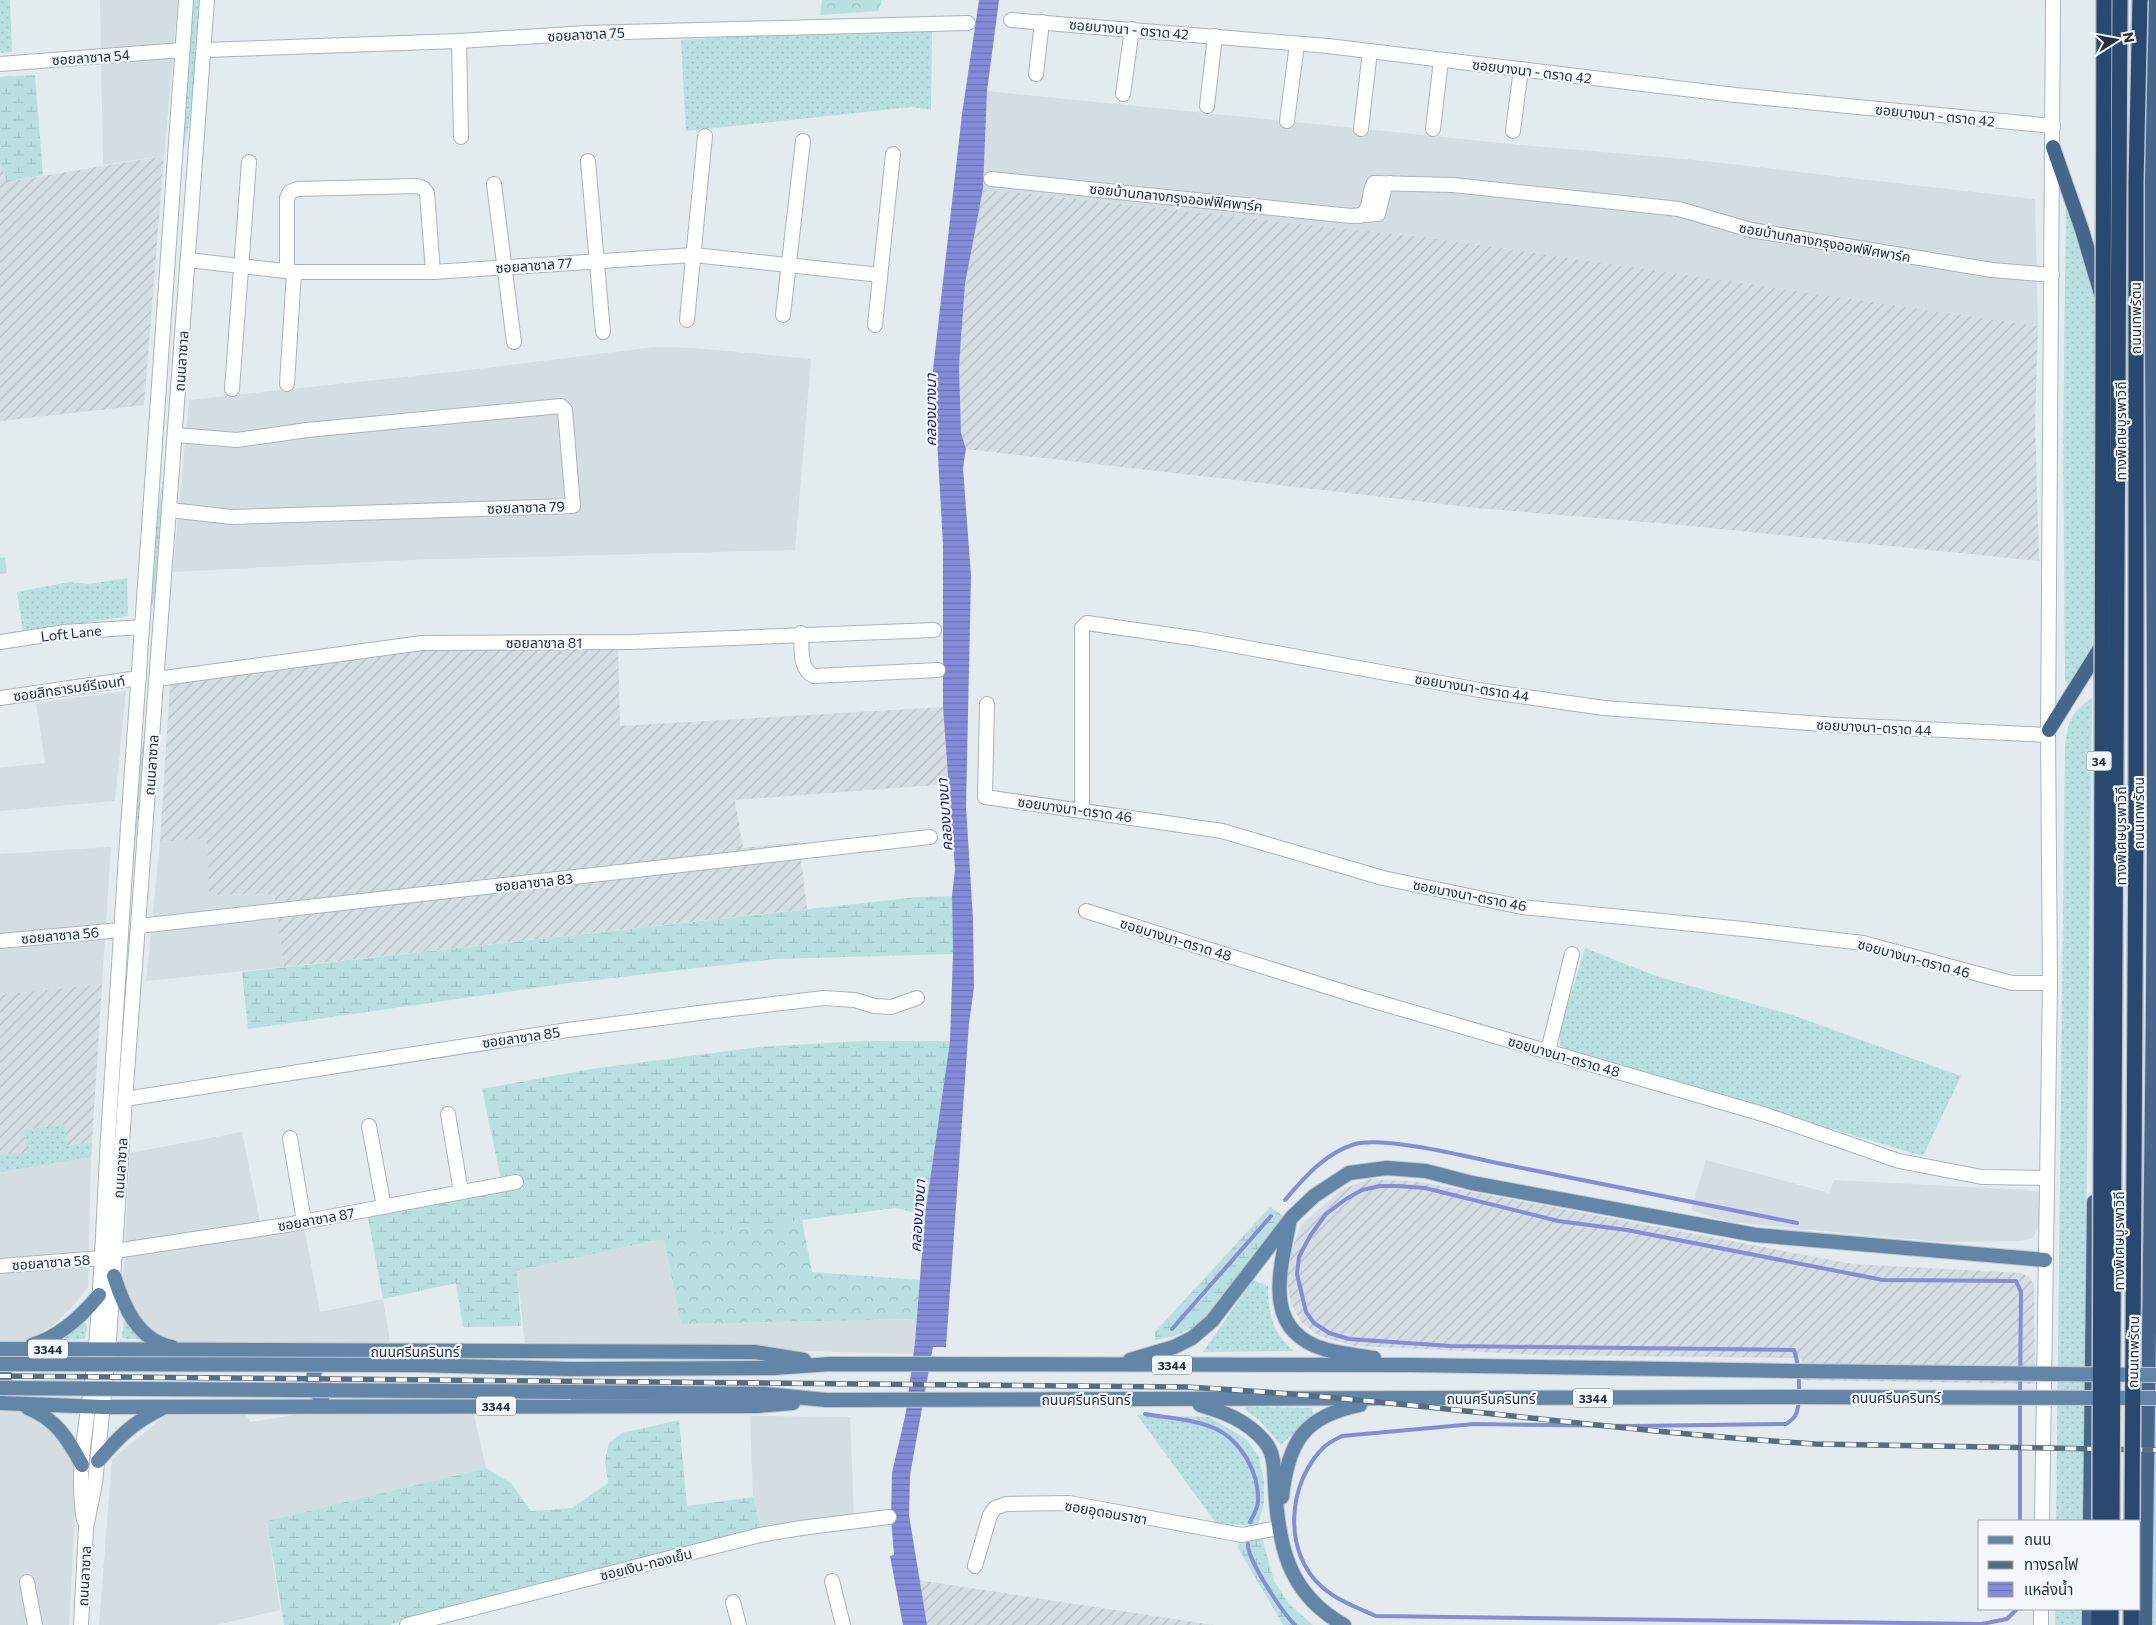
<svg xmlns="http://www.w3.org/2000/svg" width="2156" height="1625" font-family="Commissioner,'Noto Sans Thai',sans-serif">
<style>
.built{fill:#d4dde2}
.industrial{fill:url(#industrial-furrows)}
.grass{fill:url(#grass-dots)}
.forest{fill:url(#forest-crowns)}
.wetland{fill:url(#wetland-marsh)}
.garden{fill:#b9e0e1}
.water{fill:url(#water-rules)}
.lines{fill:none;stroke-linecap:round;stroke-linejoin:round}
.stream{stroke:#858cd9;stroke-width:4}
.minor-casing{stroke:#a8b3ba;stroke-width:16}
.tertiary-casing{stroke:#a8b3ba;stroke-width:16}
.secondary-casing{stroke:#a6b6c1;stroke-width:16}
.primary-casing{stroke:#c1c5ca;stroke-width:16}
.trunk-casing{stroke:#c1c5ca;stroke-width:16}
.motorway-casing{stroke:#c1c5ca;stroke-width:18}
.minor{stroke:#fff;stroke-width:14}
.tertiary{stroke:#fff;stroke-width:14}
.secondary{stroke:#fff;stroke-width:14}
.primary{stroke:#6285a8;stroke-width:14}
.trunk{stroke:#46678c;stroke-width:14}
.motorway{stroke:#294971;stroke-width:15}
.rail-casing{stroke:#5b6c7d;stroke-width:5.5}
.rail{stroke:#f4f8fa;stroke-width:4;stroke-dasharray:11;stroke-linecap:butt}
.primary-bridge-casing{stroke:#c1c5ca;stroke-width:16;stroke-linecap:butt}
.motorway-bridge-casing{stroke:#c1c5ca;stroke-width:18;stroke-linecap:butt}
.primary-bridge{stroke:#6285a8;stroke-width:14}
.motorway-bridge{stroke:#294971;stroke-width:15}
.labels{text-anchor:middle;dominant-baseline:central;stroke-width:4.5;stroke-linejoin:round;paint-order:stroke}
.shield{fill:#f4f8fa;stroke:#606d79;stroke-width:1}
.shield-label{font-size:12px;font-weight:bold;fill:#203142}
.street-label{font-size:14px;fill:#203142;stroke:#f4f8fa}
.water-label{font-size:15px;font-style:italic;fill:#131b85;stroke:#f4f8fa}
</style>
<defs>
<pattern id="industrial-furrows" width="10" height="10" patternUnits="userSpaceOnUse" patternTransform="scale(1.25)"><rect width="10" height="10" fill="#d4dde2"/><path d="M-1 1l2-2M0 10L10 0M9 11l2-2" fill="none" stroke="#b6bec3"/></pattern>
<pattern id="grass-dots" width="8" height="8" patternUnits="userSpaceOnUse" patternTransform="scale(1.25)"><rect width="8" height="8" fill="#b9e0e1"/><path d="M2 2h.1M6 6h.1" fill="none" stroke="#9fc1c2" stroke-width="1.8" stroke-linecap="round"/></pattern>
<pattern id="forest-crowns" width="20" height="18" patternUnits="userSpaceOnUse" patternTransform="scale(1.25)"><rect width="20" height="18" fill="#b9e0e1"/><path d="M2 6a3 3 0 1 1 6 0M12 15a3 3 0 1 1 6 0" fill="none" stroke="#9fc1c2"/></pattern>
<pattern id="wetland-marsh" width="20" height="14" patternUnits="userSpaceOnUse" patternTransform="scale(1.25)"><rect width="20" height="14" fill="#b9e0e1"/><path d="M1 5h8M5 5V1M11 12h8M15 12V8" fill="none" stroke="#9fc1c2"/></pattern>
<pattern id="water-rules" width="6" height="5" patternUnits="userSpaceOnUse" patternTransform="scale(1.25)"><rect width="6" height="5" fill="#858cd9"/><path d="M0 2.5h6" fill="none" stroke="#6c73b2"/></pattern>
</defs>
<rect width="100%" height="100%" fill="#e3ebee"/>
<g class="built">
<path d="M100,0h78l-14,156 -61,9z"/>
<path d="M987,91l545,55 164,14 339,39 3,127 -607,-88 -448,-49z"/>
<path d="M654,347l41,1 116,11 -16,191 -387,10 -235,12 16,-172 272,-29z"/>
<path d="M126,691l-11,110 -115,10v-43l45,-5 -9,-60z"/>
<path d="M207,839l3,56 64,-1 10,73 -138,14 14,-139z"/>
<path d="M111,847l-9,137 -102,11v-141z"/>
<path d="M242,1132l18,90 19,-4 3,11 22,-3 16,86 63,-13 7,43 -62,3 -143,-1 -17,-3 -15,-11 -27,-30 -3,-20 7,-127z"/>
<path d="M91,1157l-3,130 -14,18 -20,20 -27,16h-27v-169z"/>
<path d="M1706,1160l123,33 5,-13 195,10 13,3 -2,25 -3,12 -5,8 -12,3 -78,1 -214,-20 -37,-12z"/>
<path d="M664,1239l17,85 236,-5 -3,35 -389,-10 -8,-73z"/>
<path d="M0,1410h19l13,5 22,19 18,23 5,22 -8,146h-69z"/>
<path d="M242,1410l9,12 72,-12 151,5 12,53 -219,53 13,89 -64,15h-117l13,-166 59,-48z"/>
<path d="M750,1416l100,1 4,100 -93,13 -8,-33z"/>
</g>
<g class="industrial">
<path d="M164,156l-20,249 -144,16v-258l7,19z"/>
<path d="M983,189l448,49 607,88 -3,96 4,139 -358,-36 -204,-17 -511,-59 -5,-16 -2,-67 6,-82z"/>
<path d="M618,647l2,79 323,-19 6,77 -214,16 8,48 56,-6 8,67 -523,58 -10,-73 -65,1 -2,-56 -47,3 10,-158 253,-35z"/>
<path d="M102,984l-11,173 -91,15v-177z"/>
<path d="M1369,1179l51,3 432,82 169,9 8,4 5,8 1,99 -232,-4 -1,-22 -256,-3 -191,-9 -36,-10 -17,-13 -11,-19 -4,-23 4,-29 10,-27 40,-35z"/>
<path d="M918,1580l296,45h-287z"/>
</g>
<g class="grass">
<path d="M0,0h10l2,52 -12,1z"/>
<path d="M193,0h6l-7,107 -7,37h-3z"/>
<path d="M932,29l-1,81 -19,-3 -226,24 -5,-91 134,-8z"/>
<path d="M2066,204l31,94 -2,278 -3,79 -19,29 -5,1 -3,-4 -2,-243z"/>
<path d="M164,474l-8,121 -5,13 -4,38h-2l12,-133z"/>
<path d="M127,578l1,38 -105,16 -6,-40 52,-10 20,2z"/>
<path d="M2092,698l-9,823h-27l9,-776c3,-24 6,-33 27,-47z"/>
<path d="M147,701l3,1 -18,171h-3l8,-109 8,-27z"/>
<path d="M1585,948l68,27 142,41 166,60 -38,80 -354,-105 -9,-6v-15z"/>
<path d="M64,1124l3,21 25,-2 -1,14 -91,15v-17l27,-3 -3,-22z"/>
<path d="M1253,1280l15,6c1,29 3,44 25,65l-90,1z"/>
<path d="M2156,1289v336h-7z"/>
<path d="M124,1320l18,19h-17l-3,-2z"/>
<path d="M85,1322l2,4 -2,13 -20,1v-4z"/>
<path d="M1249,1407l63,1 1,7 -32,30 -22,-25 -15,-11z"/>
<path d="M1137,1415l72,2 37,22 13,18 5,24v22l-5,19 -3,4 -40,-3z"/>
<rect x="2055" y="1609" width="27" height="16"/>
</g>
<g class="forest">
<path d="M822,0h60l-4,11 -58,4z"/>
<path d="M802,1220l10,52 108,8 -3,39 -236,5 -17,-85z"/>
</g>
<g class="wetland">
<path d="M35,75l8,100 -36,7 -7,-19v-86z"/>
<path d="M952,896l1,58 -178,5 -205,24 -322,46 -6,-57 676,-75z"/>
<path d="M862,1041h88l-25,174 -30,-7 -93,12 -149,21 -136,30 4,55 -58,1 -7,-44 -73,16 -15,-82 155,-29 -3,-13 -19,4 -19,-90 109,-20 167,-22z"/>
<path d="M1270,1207l15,10 -71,90 -20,21 -23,9 -16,3v-8z"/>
<path d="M679,1420l8,86 66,-9 8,33 -373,95h-104l-17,-104 219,-53 25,15 20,28 41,-3 36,-25 -3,-22 4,-18 13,-10z"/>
<path d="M1262,1537l12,44 15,23 24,21h-30l-45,-77v-4z"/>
</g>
<path class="garden" d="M5,557l2,16 -7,1v-16z"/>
<path class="water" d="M979,0h20l-12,91 -4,98 -18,95 -6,82 2,67 5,16 -3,19 8,108 -5,231 7,112 1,69 -5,35 -23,324h-13l-23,128 -1,40 18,110h-24l-13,-69 4,-1 -3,-36 1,-46 14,-61 9,-70 10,-127 25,-174 3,-87 -1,-58 3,-27 -12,-162v-163l-10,-174 29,-256z"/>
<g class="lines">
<g class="stream">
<path d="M1285,1200c19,-22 40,-47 70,-56 28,-8 110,12 142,19 100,20 200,40 300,60"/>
<path d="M1172,1329l99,-113"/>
<path d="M1145,1414c22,4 48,5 69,14 27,12 45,44 44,73 0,7 -5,15 -8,21"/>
<path d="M2020,1521v-120"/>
<path d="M1248,1544c-1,16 35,69 47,81"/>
<path d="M2017,1609l-10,10 -25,5 -606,-8c-18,-8 -38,-15 -54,-29 -40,-35 -35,-105 3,-141 5,-4 11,-7 17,-10l132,-12 159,2 153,-2c3,-2 7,-5 9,-8 7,-10 4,-54 -1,-66l-344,-4 -101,-7 -20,-6 -15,-10 -8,-11 -9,-38 2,-17 11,-21 16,-22 20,-15 16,-9 18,-4h18l27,2 133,33 69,9 256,50 133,1 5,11 -1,102"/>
</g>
<defs>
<g id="minor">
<path d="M1011,20l317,26 407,49 318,31"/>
<path d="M459,41l2,96"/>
<path d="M204,50l255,-9 128,-8 381,-10"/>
<path d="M0,64l182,-14"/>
<path d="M1036,74l6,-52"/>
<path d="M1123,94l9,-65"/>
<path d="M1207,106l8,-70"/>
<path d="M1287,121l10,-77"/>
<path d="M1361,129l9,-78"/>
<path d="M1433,129l8,-69"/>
<path d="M1513,131l8,-62"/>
<path d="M588,161l15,171"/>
<path d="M991,179l360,37 27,-2 7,-28 5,-3"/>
<path d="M494,184l20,158"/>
<path d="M1360,216c13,-8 7,-21 14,-33l79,2 226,24 72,21 241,40 60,5"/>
<path d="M188,260l106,12h139l261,-17 186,20"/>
<path d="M287,271v-73l3,-6 7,-3 120,-3 6,2 4,5 6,79"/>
<path d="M783,315l20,-174"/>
<path d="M687,320l18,-184"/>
<path d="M875,325l18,-171"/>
<path d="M287,384l7,-112"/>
<path d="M232,389l17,-227"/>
<path d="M170,510l62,7 341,-11 -8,-96 -4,-4 -254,24 -70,10 -61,-5"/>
<path d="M801,633c1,15 -2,37 13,43l124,-6"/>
<path d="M0,642l65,-10 77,-5"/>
<path d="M157,679l265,-36 209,-1 303,-12"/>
<path d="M0,698l139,-20"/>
<path d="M987,704l-2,93 237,34 161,47 139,29 221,22 120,14 149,40h38"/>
<path d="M1082,809v-181l5,-5 112,16 286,52 119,17 233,17 211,10"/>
<path d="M1086,911l271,85 409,119 133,46 83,16 64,1"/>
<path d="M139,926l791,-89"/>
<path d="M0,941l120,-11"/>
<path d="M1548,1051l24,-97"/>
<path d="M125,1099l443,-69 139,-18 117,-14 31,2 19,6 17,1 26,-9"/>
<path d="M448,1114l13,78"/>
<path d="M369,1126l15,81"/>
<path d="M290,1138l14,83"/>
<path d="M115,1251l171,-26 230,-43"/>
<path d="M0,1266l101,-8"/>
<path d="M975,1566l15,-51 5,-7 11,-4 63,-1 173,32 36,-7"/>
<path d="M832,1581l11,44"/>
<path d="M27,1582l8,43"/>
<path d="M733,1602l6,23"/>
<path d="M407,1625l353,-90 41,-7 88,-11"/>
</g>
<g id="tertiary">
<path d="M84,1520c-10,-58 8,-117 12,-175 6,-69 8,-138 12,-206 23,-380 51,-760 78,-1139"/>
<path d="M81,1625l5,-97 9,-45 13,-129 17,-255 82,-1099"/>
</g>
<g id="secondary">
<path d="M2042,1521l8,-538 -2,-248 5,-735"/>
<path d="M2041,1625v-16"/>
</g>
<g id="primary">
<path d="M1289,1224c-9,48 -27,106 35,125 16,5 34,6 50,9"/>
<path d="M114,1276c9,29 24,65 58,71"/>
<path d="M32,1345c27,-8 49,-28 67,-50"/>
<path d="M0,1349l755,3 49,8"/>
<path d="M1130,1360l44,-13 18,-9 20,-17 80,-104 22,-21 35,-23 38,-5 39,3 46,12 284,52 289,25"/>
<path d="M0,1361l5,15 -5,16"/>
<path d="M571,1369l203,-1 56,-4 580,1 382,6"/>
<path d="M571,1392l194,2 61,6 966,-3"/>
<path d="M322,1399c-14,-13 -10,-31 3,-42"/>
<path d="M0,1403l103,4 654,-1 36,-3"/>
<path d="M1200,1405c24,7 48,16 65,37 10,12 9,29 10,44 3,59 13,108 69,139"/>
<path d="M28,1408c28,11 40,31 54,57"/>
<path d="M98,1461c21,-24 34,-38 63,-52"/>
<path d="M1282,1497c6,-55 22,-81 78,-92"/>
</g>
<g id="trunk">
<path d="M2053,147l29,83 19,64"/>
<path d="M2049,730l50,-80"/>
<path d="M2090,1521l4,-319"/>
<path d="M2089,1625v-16"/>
<path d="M2145,1625c3,-272 9,-544 9,-817 1,-269 -5,-538 -1,-808"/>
</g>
<g id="motorway">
<path d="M2099,1625v-16"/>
<path d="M2111,1625v-16"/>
<path d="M2131,1625v-16"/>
</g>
</defs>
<use href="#minor" class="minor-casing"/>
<use href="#tertiary" class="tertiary-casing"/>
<use href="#secondary" class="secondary-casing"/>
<use href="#primary" class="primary-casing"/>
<use href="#trunk" class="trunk-casing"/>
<use href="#motorway" class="motorway-casing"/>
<use href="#minor" class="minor"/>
<use href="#tertiary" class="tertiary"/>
<use href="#secondary" class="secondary"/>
<use href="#primary" class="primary"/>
<use href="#trunk" class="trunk"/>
<use href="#motorway" class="motorway"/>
<defs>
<path id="rail" d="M0,1376l1186,11c211,11 420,44 630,57l340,6"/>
</defs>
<use href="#rail" class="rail-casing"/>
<use href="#rail" class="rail"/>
<defs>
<g id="primary-bridge">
<path d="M0,1364l416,1 155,4"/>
<path d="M1792,1371l364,4"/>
<path d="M0,1388l571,4"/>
<path d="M1792,1397l364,1"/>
</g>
<g id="motorway-bridge">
<path d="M2100,1521l4,-1521"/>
<path d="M2112,1521l8,-1521"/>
<path d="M2132,1521l4,-712v-627l4,-182"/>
</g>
</defs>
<use href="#primary-bridge" class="primary-bridge-casing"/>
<use href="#motorway-bridge" class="motorway-bridge-casing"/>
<use href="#primary-bridge" class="primary-bridge"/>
<use href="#motorway-bridge" class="motorway-bridge"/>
</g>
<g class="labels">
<g class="shield">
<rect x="2086.5" y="751.5" width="25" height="19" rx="4"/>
<rect x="28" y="1339.5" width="40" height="19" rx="4"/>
<rect x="1152" y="1355.5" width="40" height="19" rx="4"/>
<rect x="1573" y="1388.5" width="40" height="19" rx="4"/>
<rect x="476" y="1396.5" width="40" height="19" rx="4"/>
</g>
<g class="shield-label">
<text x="2099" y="761">34</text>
<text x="48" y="1349">3344</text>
<text x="1172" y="1365">3344</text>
<text x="1593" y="1398">3344</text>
<text x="496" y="1406">3344</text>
</g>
<g class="street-label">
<text transform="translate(1129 29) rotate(5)">ซอยบางนา - ตราด 42</text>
<text transform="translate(586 34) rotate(-3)">ซอยลาซาล 75</text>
<text transform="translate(91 57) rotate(-4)">ซอยลาซาล 54</text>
<text transform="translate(1532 71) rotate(7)">ซอยบางนา - ตราด 42</text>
<text transform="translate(1935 115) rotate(6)">ซอยบางนา - ตราด 42</text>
<text transform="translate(1176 197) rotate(6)">ซอยบ้านกลางกรุงออฟฟิศพาร์ค</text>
<text transform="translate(1825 242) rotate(10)">ซอยบ้านกลางกรุงออฟฟิศพาร์ค</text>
<text transform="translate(534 265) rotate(-4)">ซอยลาซาล 77</text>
<text transform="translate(2135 318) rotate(-90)">ถนนเทพรัตน</text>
<text transform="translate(181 361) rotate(-86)">ถนนลาซาล</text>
<text transform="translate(2120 431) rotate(-90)">ทางพิเศษบูรพาวิถี</text>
<text transform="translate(526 507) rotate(-2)">ซอยลาซาล 79</text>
<text transform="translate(71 633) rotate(-6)">Loft Lane</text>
<text x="544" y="642">ซอยลาซาล 81</text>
<text transform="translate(1472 687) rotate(9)">ซอยบางนา-ตราด 44</text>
<text transform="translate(69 688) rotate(-8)">ซอยสิทธารมย์รีเจนท์</text>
<text transform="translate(1874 727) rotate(3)">ซอยบางนา-ตราด 44</text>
<text transform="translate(151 765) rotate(-86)">ถนนลาซาล</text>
<text transform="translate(1075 809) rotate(8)">ซอยบางนา-ตราด 46</text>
<text transform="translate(2138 813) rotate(-90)">ถนนเทพรัตน</text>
<text transform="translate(2120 836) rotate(-90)">ทางพิเศษบูรพาวิถี</text>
<text transform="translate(534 882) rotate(-6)">ซอยลาซาล 83</text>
<text transform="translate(1470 895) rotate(11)">ซอยบางนา-ตราด 46</text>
<text transform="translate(60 935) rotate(-5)">ซอยลาซาล 56</text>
<text transform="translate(1176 939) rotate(17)">ซอยบางนา-ตราด 48</text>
<text transform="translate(1914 958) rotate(15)">ซอยบางนา-ตราด 46</text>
<text transform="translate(521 1037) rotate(-8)">ซอยลาซาล 85</text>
<text transform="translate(1564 1056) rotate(16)">ซอยบางนา-ตราด 48</text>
<text transform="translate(120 1168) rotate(-86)">ถนนลาซาล</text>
<text transform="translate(316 1219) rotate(-10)">ซอยลาซาล 87</text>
<text transform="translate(2118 1241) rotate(-90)">ทางพิเศษบูรพาวิถี</text>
<text transform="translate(51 1262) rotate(-4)">ซอยลาซาล 58</text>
<text x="415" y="1351">ถนนศรีนครินทร์</text>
<text transform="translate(2133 1352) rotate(-89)">ถนนเทพรัตน</text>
<text x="1896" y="1397">ถนนศรีนครินทร์</text>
<text x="1491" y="1398">ถนนศรีนครินทร์</text>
<text x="1086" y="1399">ถนนศรีนครินทร์</text>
<text transform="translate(1106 1512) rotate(10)">ซอยอุดอนราชา</text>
<text transform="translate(646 1564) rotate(-14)">ซอยเงิน-ทองเย็น</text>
<text transform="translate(84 1576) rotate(-87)">ถนนลาซาล</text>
</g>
<g class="water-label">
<text transform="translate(930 410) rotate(-90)">คลองบางนา</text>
<text transform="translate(944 815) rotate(-94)">คลองบางนา</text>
<text transform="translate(917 1216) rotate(-86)">คลองบางนา</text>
</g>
</g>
<rect x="1978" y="1520" width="162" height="90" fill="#f4f8fa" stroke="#9fa8b0"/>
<rect x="1988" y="1536" width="25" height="8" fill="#6285a8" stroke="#9fa8b0"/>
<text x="2024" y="1545" font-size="15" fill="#203142">ถนน</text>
<rect x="1988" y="1561" width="25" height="8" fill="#5b6c7d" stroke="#9fa8b0"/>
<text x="2024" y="1570" font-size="15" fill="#203142">ทางรถไฟ</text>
<rect x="1988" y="1582" width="25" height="15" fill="url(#water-rules)" stroke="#9fa8b0"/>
<text x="2024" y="1595" font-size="15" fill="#203142">แหล่งน้ำ</text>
<g transform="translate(2116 40) rotate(79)" stroke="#f4f8fa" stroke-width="4" paint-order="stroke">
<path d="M0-4L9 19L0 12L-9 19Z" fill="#203142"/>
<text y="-8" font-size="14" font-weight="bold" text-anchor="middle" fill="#203142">N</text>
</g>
</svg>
